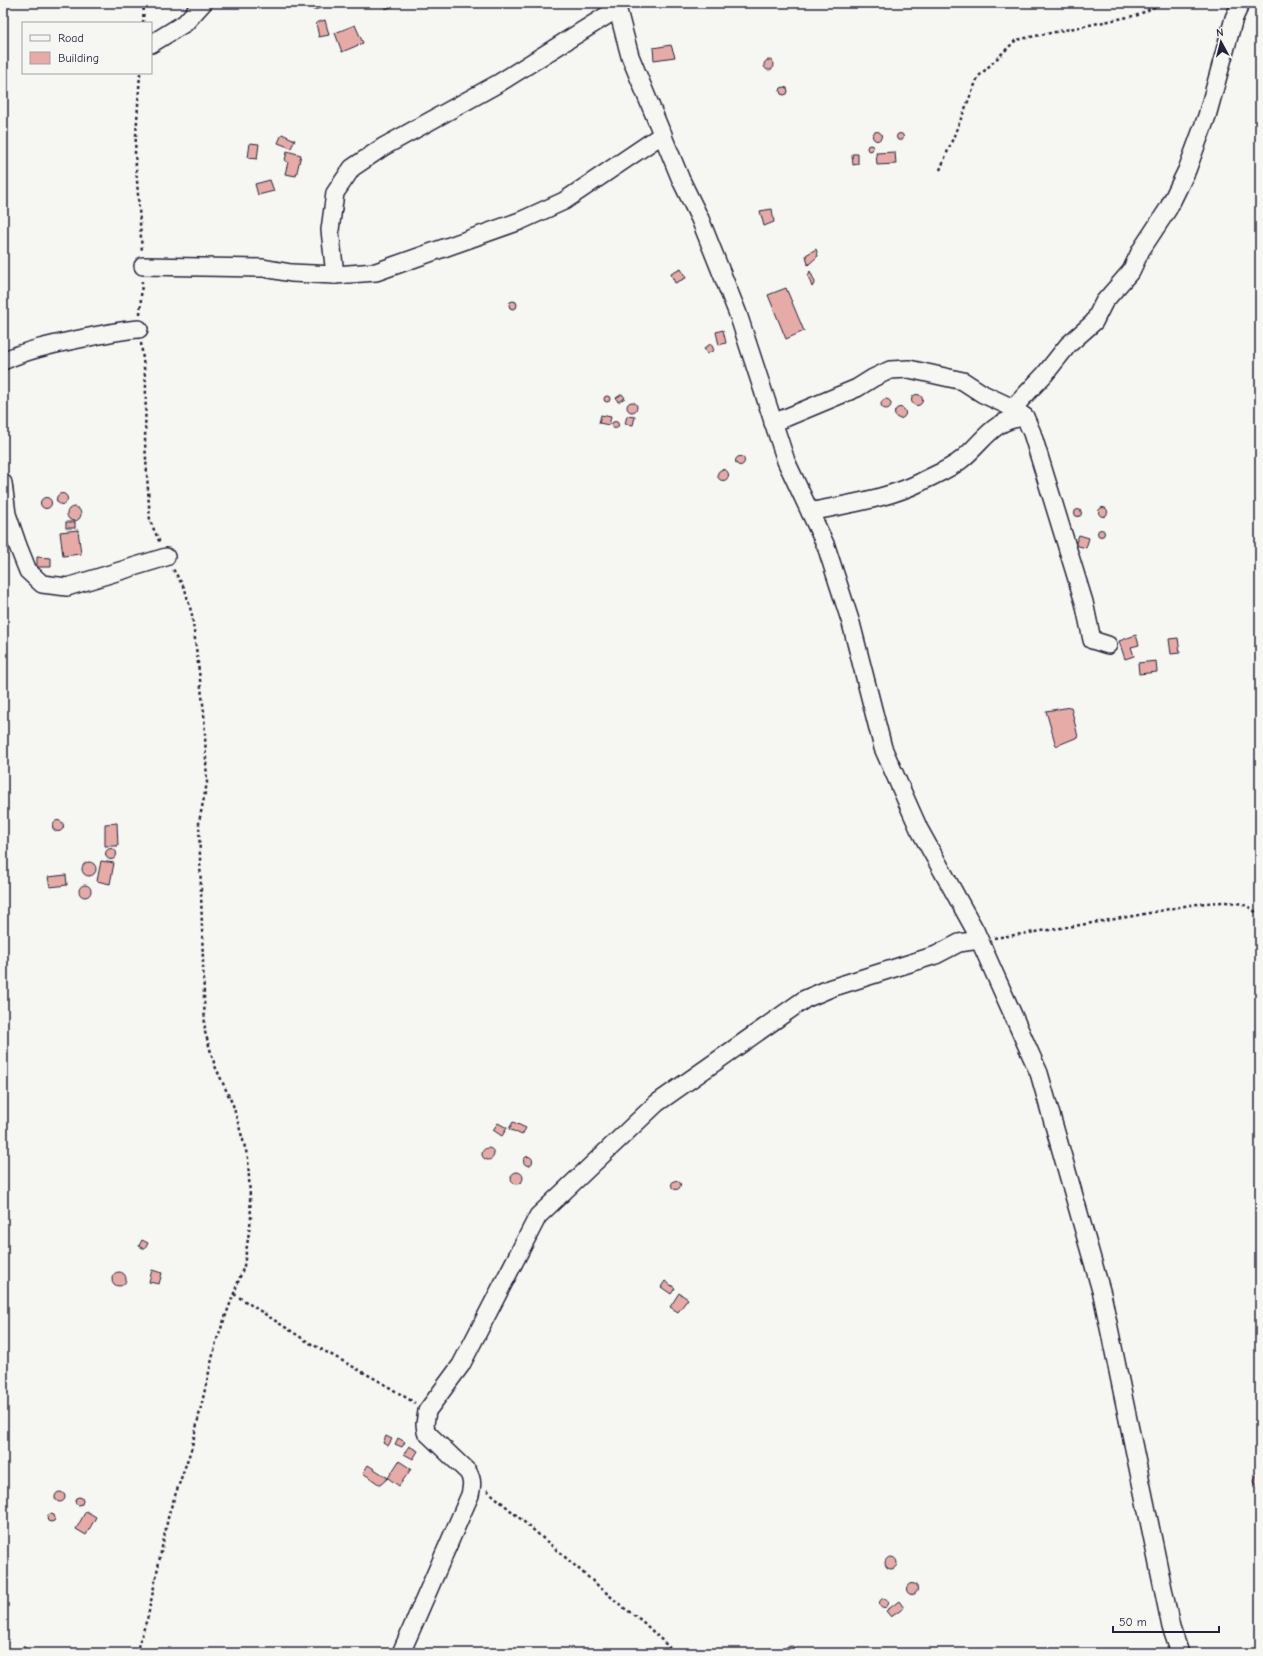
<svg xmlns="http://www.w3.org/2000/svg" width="1263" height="1656" font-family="'Comic Neue',sans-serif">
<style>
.building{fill:#e6aba7;stroke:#22223b}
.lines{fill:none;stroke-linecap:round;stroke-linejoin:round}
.minor-casing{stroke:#22223b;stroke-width:20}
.path{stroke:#22223b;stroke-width:2.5;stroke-dasharray:3 3;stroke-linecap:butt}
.minor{stroke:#f6f6f2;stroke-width:17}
</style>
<rect width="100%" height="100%" fill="#f6f6f2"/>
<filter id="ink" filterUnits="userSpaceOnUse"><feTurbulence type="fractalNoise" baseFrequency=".025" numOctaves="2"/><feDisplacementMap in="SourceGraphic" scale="8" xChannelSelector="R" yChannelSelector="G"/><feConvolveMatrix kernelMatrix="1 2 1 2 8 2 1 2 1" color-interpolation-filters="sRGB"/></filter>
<g filter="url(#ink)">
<g class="building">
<path d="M311,3h8l2,5 -8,2z"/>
<path d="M383,3h11v3l-9,3z"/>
<path d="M325,20l4,15 -10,2 -3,-14z"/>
<path d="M355,25l8,18 -21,9 -7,-19z"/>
<path d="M671,45l4,12 -21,3 -1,-12z"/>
<circle cx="769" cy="65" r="5"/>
<circle cx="784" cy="91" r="4"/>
<circle cx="877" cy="136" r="4.5"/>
<circle cx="900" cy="137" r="3.5"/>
<path d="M282,134l13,6 -4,8 -13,-5z"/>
<path d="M250,143l9,1 -2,15 -9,-1z"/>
<circle cx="870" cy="148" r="3"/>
<path d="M287,151l14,4 -5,21 -11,-2 3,-12 -3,-1z"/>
<path d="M895,152l1,12 -19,1 -1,-12z"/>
<path d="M852,154h6v10l-5,1z"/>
<path d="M270,180l4,11 -16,4 -3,-11z"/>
<path d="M772,209l2,13 -10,4 -4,-15z"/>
<path d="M816,249l2,7 -10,9 -2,-10z"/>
<path d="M681,269l5,9 -11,5 -4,-9z"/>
<path d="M810,271l5,11 -3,5 -4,-11z"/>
<path d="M786,288l18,43 -18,8 -18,-44z"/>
<circle cx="513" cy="305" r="4"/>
<path d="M723,330l3,13 -7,2 -3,-13z"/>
<path d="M711,344l3,6 -7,4 -3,-6z"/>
<path d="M622,394l3,4 -7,4 -2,-4z"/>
<circle cx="917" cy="400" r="5.5"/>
<circle cx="607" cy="399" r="3"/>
<circle cx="886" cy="404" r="5"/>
<circle cx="632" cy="407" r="5"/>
<circle cx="900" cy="413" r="5.5"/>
<path d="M601,415l10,2 -2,8 -10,-2z"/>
<path d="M627,416l8,1 -2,8 -8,-1z"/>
<circle cx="615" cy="425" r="3.5"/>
<circle cx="740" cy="461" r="4.5"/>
<circle cx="723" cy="475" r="5.5"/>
<circle cx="62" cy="499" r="5.5"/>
<circle cx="46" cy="503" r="5.5"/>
<circle cx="74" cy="514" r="7"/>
<circle cx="1103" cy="512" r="4.5"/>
<circle cx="1078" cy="513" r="3.5"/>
<rect x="66" y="522" width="9" height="6"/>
<circle cx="1101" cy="533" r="3.5"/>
<path d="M78,530l3,24 -18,2 -3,-24z"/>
<path d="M1079,535l10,3 -3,10 -11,-3z"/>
<path d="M37,557l14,1v9h-14z"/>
<path d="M1136,635l3,10 -8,2 3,9 -9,3 -6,-18z"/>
<path d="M1178,638l2,15 -9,1 -2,-15z"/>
<path d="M1156,661l1,11 -18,2 -1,-11z"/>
<path d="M1071,707l7,30 -22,9 -10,-35z"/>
<circle cx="58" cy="826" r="5.5"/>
<path d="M117,823l1,23h-13v-22z"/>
<circle cx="111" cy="854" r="5.5"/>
<path d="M101,861l13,2 -4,21 -13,-3z"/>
<circle cx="89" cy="869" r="7"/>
<path d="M66,875l1,10 -17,2 -2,-10z"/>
<circle cx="85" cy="891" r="6"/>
<path d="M513,1122l13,6 -4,7 -13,-6z"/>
<path d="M498,1123l9,5 -5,8 -9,-6z"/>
<circle cx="488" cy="1154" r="6"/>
<circle cx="528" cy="1161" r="4.5"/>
<circle cx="517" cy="1178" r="6"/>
<circle cx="676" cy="1185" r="4.5"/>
<path d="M142,1240l6,3 -3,6 -6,-3z"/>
<path d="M152,1270l10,3 -3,11 -10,-2z"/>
<circle cx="119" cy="1279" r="7"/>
<path d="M665,1281l10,7 -4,6 -10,-7z"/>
<path d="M679,1293l9,6 -10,13 -8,-5z"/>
<path d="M386,1436l6,3 -4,7 -5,-3z"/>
<path d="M398,1438l7,4 -3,5 -7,-3z"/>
<path d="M409,1446l9,5 -5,8 -9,-5z"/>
<path d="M399,1461l12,8 -12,17 -11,-8z"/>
<path d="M368,1465l20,13 -8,7 -17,-12z"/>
<path d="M1260,1474v13l-5,-3 -1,-4 2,-4z"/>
<circle cx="60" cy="1497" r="5"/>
<circle cx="79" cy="1501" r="4"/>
<path d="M86,1511l10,6 -10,18 -10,-6z"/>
<circle cx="51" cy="1518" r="4"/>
<circle cx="891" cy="1563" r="6"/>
<circle cx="912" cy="1589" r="5.5"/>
<circle cx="884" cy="1603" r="4.5"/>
<path d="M899,1601l5,7 -13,9 -5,-6z"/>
<path d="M23,1646l4,3 -3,4h-5z"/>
<path d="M791,1646l4,1 2,6h-13l2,-6z"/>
</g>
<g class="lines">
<defs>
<g id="minor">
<path d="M616,3l14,53 51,124 19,39 38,95 48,147 40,85 25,77 32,125 36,81 56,101 64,143 63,221 69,333 9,26"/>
<path d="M151,44l34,-21 18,-20"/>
<path d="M143,266l120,2 28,5 44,2 41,-3 144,-51 44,-20 99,-67"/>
<path d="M335,275l-5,-45 5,-37 17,-25 31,-21 116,-64 118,-74"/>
<path d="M3,361c26,-12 53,-17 81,-23 18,-3 36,-8 55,-9"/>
<path d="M1013,408l32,-34 23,-29 26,-23 10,-20 27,-31 10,-21 27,-41 19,-39 20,-54 27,-98 7,-15"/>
<path d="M773,423l84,-35 16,-10 17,-8 19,-1 54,12 20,13 30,14 12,9 7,16 52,169 8,38 16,5"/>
<path d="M3,483l4,31 11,32 10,25 14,13 25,3 99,-30"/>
<path d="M810,512c37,-8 77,-13 111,-30 13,-7 29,-13 40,-22 24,-19 30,-40 64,-43"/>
<path d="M401,1653l69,-158c2,-9 3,-15 -2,-23l-42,-40 -1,-8 2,-13 34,-46 77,-149 119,-113 148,-104 26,-11 105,-33 23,-12 20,-3"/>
</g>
</defs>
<use href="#minor" class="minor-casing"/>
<g class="path">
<path d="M143,23l1,-20"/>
<path d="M140,73l-5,79 7,100"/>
<path d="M940,170l38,-93 38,-37 122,-25 24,-12"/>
<path d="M140,314l2,-33"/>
<path d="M141,343l5,41 -1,59 5,78 10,22"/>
<path d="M994,938c50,-7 100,-15 150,-24 27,-5 65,-15 93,-11 10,2 16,6 23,13"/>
<path d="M234,1294l74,48 71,39 36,22"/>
<path d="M487,1490l137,118 17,12 34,33"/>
<path d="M136,1653l12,-37 21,-103 22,-63 25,-108 28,-76 7,-48 -3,-60 -15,-53 -18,-39 -10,-34 -6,-210 8,-39 -3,-71 -12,-97 -7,-26 -12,-20"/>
</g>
<use href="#minor" class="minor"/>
</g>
</g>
<rect width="1263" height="1656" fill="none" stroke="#f6f6f2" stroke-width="16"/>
<rect x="8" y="8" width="1247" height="1640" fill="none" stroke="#22223b" stroke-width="1.5" filter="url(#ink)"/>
<rect x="22" y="22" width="130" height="52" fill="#f6f6f2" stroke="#a1a1a9"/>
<rect x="30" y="35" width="20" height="6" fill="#f6f6f2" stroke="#a1a1a9"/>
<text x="58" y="42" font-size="12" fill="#22223b">Road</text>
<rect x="30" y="52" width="20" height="12" fill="#e6aba7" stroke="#a1a1a9"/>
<text x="58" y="62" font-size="12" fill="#22223b">Building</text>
<g transform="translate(1221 42) rotate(353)" stroke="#f6f6f2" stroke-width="3" paint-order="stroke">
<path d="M0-3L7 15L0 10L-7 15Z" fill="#22223b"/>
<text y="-6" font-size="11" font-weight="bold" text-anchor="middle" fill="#22223b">N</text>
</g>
<path d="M1113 1626v6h106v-6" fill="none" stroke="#22223b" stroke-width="2"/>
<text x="1119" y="1626" font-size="12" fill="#22223b" stroke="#f6f6f2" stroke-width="3" paint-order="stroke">50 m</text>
</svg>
